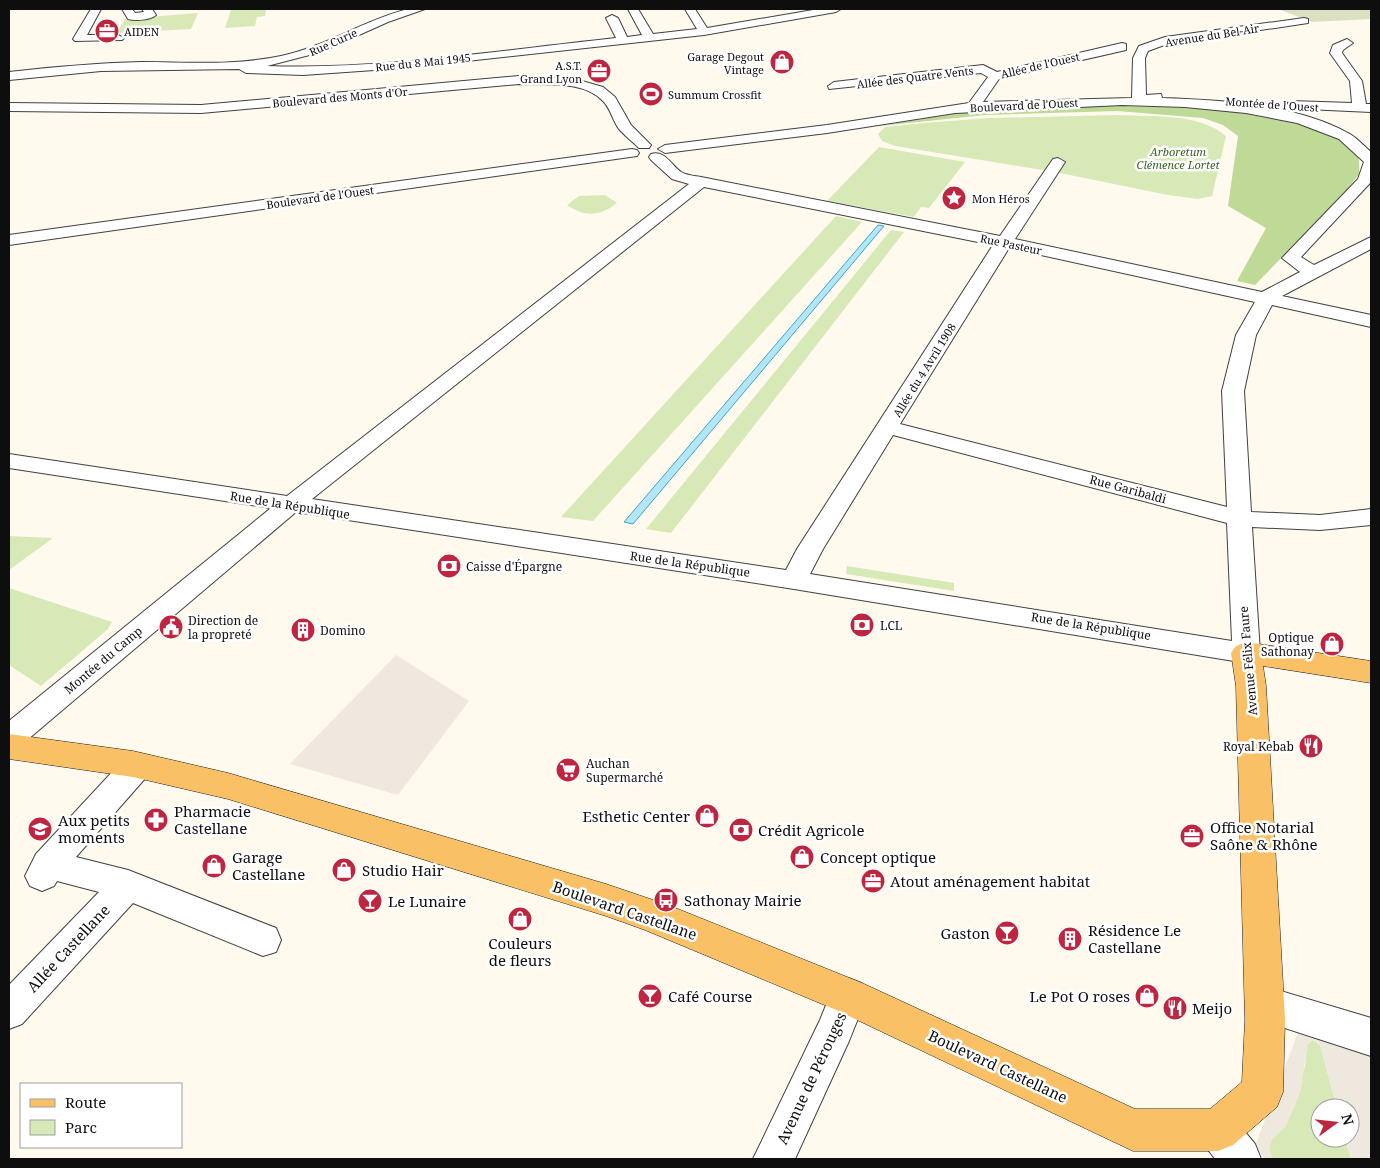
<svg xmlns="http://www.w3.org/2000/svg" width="1380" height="1168" font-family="'Noto Serif',serif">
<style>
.green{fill:#d8e9b8}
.forest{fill:#bfda97}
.cemetery{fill:#dbe1c0}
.plaza{fill:#efe8de}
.water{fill:#b3e6f6;stroke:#3aa7ce}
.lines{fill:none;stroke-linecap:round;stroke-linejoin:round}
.minor-casing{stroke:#414141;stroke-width:2}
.major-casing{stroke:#1f1f1f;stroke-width:1}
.minor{fill:#fff;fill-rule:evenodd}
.major{fill:#f9c065;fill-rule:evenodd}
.labels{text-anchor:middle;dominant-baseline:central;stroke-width:5;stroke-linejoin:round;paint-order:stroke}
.far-poi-label{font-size:11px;fill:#0e0e0e;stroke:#fff;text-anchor:start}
.far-street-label{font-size:11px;fill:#0e0e0e;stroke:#fff}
.far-park-label{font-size:11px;font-style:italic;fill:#37661e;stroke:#fff}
.street-label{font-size:12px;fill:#0e0e0e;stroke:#fff}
.poi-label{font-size:12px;fill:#0e0e0e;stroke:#fff;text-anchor:start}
.near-poi-label{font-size:15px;fill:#0e0e0e;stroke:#fff;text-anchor:start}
.near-street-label{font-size:15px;fill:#0e0e0e;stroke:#fff}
</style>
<rect width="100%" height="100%" fill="#fff9ee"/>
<g class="green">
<path d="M226,9h40l-1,7 -8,1 -2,9 -30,2 6,-18z"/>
<path d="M198,13l-7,16 -74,4 8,-14z"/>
<path d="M1119,115c35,2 80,-2 107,21l-14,60 -14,3 -30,-4 -113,-23 -160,-26 -13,-5 -4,-7 7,-7 39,-4 65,-5z"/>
<path d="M879,147l86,15 -36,46 -8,-1 -7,10 -87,-16z"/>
<path d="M605,195l12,8c-18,14 -32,14 -50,2l12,-9z"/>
<path d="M836,216l26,6 -269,299 -32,-4z"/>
<path d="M891,230l13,2 -233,301 -25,-4z"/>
<path d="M9,536l44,2 -44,32z"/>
<path d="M847,566l107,17v8l-108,-17z"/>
<path d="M9,588l103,34 -4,7 -67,57 -32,-21z"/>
<path d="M1312,1040l8,5 17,63h-17v30h25l6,21h-79l-3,-11 3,-9 13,-12 20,-61 2,-21z"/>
</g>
<path class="forest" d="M1095,106c53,0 234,-1 262,49 3,4 2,13 2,19l-14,18 -90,93 -18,-4 29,-53 -38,-22 10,-70 -15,-11 -20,-7 -86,-7 -132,4 -105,11 78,-13z"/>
<path class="cemetery" d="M1278,9h93v10l-59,3z"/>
<g class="plaza">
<path d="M396,655l73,46 -71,94 -108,-31z"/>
<path d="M1299,1030l72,24v105h-20l-6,-21h5v-30h-13l-17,-63 -8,-5 -5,5 -6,45 -7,18 -9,19 -13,12 -3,9 3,11h-7l-10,-13z"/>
</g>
<path class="water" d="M878,225l6,1 -251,298 -9,-2z"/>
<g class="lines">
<defs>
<g id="minor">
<path d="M91,9h10l-14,26h31l6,3 -2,2 -47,1 -2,-2z"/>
<path d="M122,9h10l3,4 9,-1 -2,-3h10l4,6c-5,5 -20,6 -28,4z"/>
<path d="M408,9h17l-37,13 -67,30 -54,14c115,4 235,-16 349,-28l-10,-20 6,-3 6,3 9,19 15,-2 -14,-26h10l15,25 44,-5 -12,-20h10l12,19 112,-19h22l-5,3 -132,23 -301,33 -100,7 -57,-2 -7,-4 -138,2 -92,9v-8c44,-5 88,-9 132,-10 46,0 94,4 140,-6 44,-9 83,-36 127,-47z"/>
<path d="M1304,18l4,1v4l-141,21 -19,7 -3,7 1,37 15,-1 1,4c58,2 134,6 186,35 8,4 16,13 23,19v30l-70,75 13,8 57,-28v12l-89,47 89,19v12l-99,-22 -16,30 -12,56 7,121 69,3 51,-6v16l-51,5 -68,-3 8,126 -4,7 -10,3 -452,-74 -498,-77 -276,234 -11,4v-29l262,-213 -262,-40v-14l278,42 402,-312 -17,-5 -21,-19 -2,-3 2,-3c14,-4 20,11 30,18 5,3 14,4 20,5l299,59 53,-77 5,-1 7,4 -50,77 247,53 38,-20 -18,-14 76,-79 6,-17 -25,-23 -42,-16 -51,-10 -61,-6 -63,-2 -167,8 -128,20 -162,20 -7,-4 7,-4 162,-20 142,-22 19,-26 -7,-4 -152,16 -1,-3 6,-4 149,-17 14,7 125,-29 4,1v6l-127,29 -16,23 149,-4 1,-40 6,-12 26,-9zM704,187l289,58 -196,304 -11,21 -474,-71zM1009,248l246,54 -19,33 -14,56 5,116 -327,-83zM893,435l334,88 5,118 -422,-67 13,-25z"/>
<path d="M1347,39l6,4 -10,7 -1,3 20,28 4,23h5v8l-86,-4 -2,-3 7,-4 62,2 -2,-22 -20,-28 3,-8z"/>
<path d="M519,76l56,3 28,8 12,10 16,28 20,20 -2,3h-10c-6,-6 -14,-12 -20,-19 -6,-8 -8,-19 -15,-27 -19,-22 -59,-17 -85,-18l-318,29 -192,-2v-8l192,2z"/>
<path d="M632,149l5,1 2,3 -2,3 -628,89v-10z"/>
<path d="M138,753l11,3 5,9 -5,9 -73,83 52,13 148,58 5,12 -5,12 -13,4 -130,-53 -111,121 -13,5v-44l90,-93 -42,-11 -3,5 -12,5 -12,-5 -5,-10 11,-22 91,-98z"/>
<path d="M848,978l13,5 6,13 -18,45 -54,118h-42l67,-139 15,-37z"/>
<path d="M1264,986l107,32v38l-120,-39 -6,-13 6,-13z"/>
<path d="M1218,1110l14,6 23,28 6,15h-46l-11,-15 -6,-14 6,-14z"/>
</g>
<path id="major" d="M1246,642l125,19v22l-108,-17 3,20 19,334 -2,72 -6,15 -44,38 -15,6h-85l-299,-142 -189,-79 -39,-14 -378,-117 -95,-22 -124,-18v-25l124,17 95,22 378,111 62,21 194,78 273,126h75l32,-27 3,-62 -9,-334 -5,-33 5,-7z"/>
</defs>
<use href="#minor" class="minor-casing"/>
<use href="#major" class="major-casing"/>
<use href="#minor" class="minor"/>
<use href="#major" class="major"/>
</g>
<defs>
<symbol id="office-disc" viewBox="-11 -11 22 22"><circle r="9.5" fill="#be2541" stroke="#fff"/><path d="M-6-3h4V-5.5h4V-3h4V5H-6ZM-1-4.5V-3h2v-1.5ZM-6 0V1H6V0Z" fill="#fff"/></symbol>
<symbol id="shop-disc" viewBox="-11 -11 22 22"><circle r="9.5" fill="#be2541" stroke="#fff"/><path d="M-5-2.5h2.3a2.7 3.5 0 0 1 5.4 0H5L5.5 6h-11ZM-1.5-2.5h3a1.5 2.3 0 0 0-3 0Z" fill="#fff"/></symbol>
<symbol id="stadium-disc" viewBox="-11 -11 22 22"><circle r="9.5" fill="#be2541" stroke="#fff"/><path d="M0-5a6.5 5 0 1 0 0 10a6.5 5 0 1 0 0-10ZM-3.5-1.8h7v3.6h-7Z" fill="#fff"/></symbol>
<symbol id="sight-disc" viewBox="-11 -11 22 22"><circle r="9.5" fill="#be2541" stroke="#fff"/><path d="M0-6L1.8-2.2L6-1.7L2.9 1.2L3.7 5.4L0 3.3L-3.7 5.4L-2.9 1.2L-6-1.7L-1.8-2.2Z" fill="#fff"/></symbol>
<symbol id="bank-disc" viewBox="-11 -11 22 22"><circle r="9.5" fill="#be2541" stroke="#fff"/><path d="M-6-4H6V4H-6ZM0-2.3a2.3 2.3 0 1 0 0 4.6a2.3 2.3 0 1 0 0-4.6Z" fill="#fff"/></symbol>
<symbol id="civic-disc" viewBox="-11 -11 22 22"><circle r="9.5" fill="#be2541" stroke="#fff"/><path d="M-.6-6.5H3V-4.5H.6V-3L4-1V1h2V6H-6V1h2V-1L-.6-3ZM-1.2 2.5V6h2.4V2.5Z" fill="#fff"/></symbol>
<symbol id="building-disc" viewBox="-11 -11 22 22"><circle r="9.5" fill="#be2541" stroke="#fff"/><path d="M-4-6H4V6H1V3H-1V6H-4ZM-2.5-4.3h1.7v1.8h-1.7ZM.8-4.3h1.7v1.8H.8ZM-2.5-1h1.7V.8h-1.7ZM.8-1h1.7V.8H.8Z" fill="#fff"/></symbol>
<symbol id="restaurant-disc" viewBox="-11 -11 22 22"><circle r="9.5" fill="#be2541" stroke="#fff"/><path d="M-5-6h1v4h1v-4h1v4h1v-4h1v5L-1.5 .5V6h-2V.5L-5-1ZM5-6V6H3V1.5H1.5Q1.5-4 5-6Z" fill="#fff"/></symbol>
<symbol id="supermarket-disc" viewBox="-11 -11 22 22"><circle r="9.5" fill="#be2541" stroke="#fff"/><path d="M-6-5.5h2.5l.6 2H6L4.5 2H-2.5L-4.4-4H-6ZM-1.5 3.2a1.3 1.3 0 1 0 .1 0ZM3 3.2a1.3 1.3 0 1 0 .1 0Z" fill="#fff"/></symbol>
<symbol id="pharmacy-disc" viewBox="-11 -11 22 22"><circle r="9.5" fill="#be2541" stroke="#fff"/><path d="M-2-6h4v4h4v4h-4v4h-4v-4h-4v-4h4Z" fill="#fff"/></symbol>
<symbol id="school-disc" viewBox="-11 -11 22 22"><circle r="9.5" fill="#be2541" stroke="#fff"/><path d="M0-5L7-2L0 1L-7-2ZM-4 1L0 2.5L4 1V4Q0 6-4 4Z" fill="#fff"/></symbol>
<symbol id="bus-disc" viewBox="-11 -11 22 22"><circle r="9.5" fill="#be2541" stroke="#fff"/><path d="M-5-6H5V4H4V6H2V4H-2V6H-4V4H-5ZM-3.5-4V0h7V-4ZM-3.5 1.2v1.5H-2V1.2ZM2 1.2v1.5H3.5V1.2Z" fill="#fff"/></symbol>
<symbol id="bar-disc" viewBox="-11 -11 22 22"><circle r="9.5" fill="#be2541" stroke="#fff"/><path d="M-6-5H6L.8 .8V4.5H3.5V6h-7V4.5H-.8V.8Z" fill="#fff"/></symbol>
</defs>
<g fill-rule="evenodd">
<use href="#office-disc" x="93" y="17" width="28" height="28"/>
<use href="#shop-disc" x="768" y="48" width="28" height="28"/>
<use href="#office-disc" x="585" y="57" width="28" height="28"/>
<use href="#stadium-disc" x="637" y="80" width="28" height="28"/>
<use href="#sight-disc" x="940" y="184" width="28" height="28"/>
<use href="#bank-disc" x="435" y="552" width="28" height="28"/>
<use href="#bank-disc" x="848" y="611" width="28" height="28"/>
<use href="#civic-disc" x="157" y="613" width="28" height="28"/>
<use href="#building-disc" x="289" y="616" width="28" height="28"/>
<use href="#shop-disc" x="1318" y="630" width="28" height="28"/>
<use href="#restaurant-disc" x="1297" y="732" width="28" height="28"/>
<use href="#supermarket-disc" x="554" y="756" width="28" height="28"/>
<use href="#shop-disc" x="693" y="802" width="28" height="28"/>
<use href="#pharmacy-disc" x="142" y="806" width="28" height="28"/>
<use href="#school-disc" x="26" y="815" width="28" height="28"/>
<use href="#bank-disc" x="727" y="816" width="28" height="28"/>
<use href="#office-disc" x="1178" y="822" width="28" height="28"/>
<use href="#shop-disc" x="788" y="843" width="28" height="28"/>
<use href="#shop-disc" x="200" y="852" width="28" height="28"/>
<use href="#shop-disc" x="330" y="856" width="28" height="28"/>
<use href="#office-disc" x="859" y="867" width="28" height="28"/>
<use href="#bus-disc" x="652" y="886" width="28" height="28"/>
<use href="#bar-disc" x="356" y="887" width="28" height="28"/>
<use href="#shop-disc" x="506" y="905" width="28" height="28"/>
<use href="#bar-disc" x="993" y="919" width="28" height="28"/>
<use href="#building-disc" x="1056" y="925" width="28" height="28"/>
<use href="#bar-disc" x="636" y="982" width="28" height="28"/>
<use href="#shop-disc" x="1133" y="982" width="28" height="28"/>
<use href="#restaurant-disc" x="1161" y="994" width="28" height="28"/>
</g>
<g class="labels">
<g class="far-poi-label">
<text x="124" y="31">AIDEN</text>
<text x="764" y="56" text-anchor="end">Garage Degout<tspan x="764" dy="13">Vintage</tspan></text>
<text x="582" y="65" text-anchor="end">A.S.T.<tspan x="582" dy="13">Grand Lyon</tspan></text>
<text x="668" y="94">Summum Crossfit</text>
<text x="972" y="198">Mon Héros</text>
</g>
<g class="far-street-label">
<text transform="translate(1212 35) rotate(-9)">Avenue du Bel-Air</text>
<text transform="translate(333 42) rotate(-24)">Rue Curie</text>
<text transform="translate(423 62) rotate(-6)">Rue du 8 Mai 1945</text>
<text transform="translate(1040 65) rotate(-13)">Allée de l'Ouest</text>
<text transform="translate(915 77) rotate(-7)">Allée des Quatre Vents</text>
<text transform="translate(340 97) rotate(-5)">Boulevard des Monts d'Or</text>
<text transform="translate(1272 104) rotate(4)">Montée de l'Ouest</text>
<text transform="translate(1024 105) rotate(-3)">Boulevard de l'Ouest</text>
<text transform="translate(320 197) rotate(-8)">Boulevard de l'Ouest</text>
<text transform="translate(1011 244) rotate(12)">Rue Pasteur</text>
<text transform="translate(924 370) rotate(-58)">Allée du 4 Avril 1908</text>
</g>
<g class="far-park-label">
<text x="1178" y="151">Arboretum<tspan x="1178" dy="13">Clémence Lortet</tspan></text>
</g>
<g class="street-label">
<text transform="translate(1128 489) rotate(15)">Rue Garibaldi</text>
<text transform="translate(290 505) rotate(9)">Rue de la République</text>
<text transform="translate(690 564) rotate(8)">Rue de la République</text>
<text transform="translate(1091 626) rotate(9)">Rue de la République</text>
<text transform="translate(103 660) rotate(-40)">Montée du Camp</text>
<text transform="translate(1248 661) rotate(-95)">Avenue Félix Faure</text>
</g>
<g class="poi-label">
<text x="466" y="566">Caisse d'Épargne</text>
<text x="188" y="620">Direction de<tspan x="188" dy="14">la propreté</tspan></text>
<text x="880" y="625">LCL</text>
<text x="320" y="630">Domino</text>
<text x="1314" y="637" text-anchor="end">Optique<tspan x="1314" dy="14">Sathonay</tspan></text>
<text x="1294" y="746" text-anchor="end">Royal Kebab</text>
<text x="586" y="763">Auchan<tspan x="586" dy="14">Supermarché</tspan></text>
</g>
<g class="near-poi-label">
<text x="174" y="811">Pharmacie<tspan x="174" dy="17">Castellane</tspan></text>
<text x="690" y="816" text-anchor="end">Esthetic Center</text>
<text x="58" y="820">Aux petits<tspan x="58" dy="17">moments</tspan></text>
<text x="1210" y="827">Office Notarial<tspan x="1210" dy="17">Saône &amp; Rhône</tspan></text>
<text x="758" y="830">Crédit Agricole</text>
<text x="232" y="857">Garage<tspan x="232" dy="17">Castellane</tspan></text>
<text x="820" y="857">Concept optique</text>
<text x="362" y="870">Studio Hair</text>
<text x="890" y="881">Atout aménagement habitat</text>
<text x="684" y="900">Sathonay Mairie</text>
<text x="388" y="901">Le Lunaire</text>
<text x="1088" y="930">Résidence Le<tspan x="1088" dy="17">Castellane</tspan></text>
<text x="990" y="933" text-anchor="end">Gaston</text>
<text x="520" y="943" text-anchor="middle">Couleurs<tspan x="520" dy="17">de fleurs</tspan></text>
<text x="668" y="996">Café Course</text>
<text x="1130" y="996" text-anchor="end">Le Pot O roses</text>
<text x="1192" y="1008">Meijo</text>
</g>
<g class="near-street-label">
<text transform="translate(625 910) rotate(19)">Boulevard Castellane</text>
<text transform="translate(68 948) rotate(-47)">Allée Castellane</text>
<text transform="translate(998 1066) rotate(25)">Boulevard Castellane</text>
<text transform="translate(811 1078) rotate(-65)">Avenue de Pérouges</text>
</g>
</g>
<rect width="1380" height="1168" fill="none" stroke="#0e0e0e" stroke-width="20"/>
<rect x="20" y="1083" width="162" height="65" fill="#ffffff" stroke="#9f9f9f"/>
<rect x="30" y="1099" width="25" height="8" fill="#f9c065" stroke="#9f9f9f"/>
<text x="65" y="1108" font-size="15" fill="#0e0e0e">Route</text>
<rect x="30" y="1120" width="25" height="15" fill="#d8e9b8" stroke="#9f9f9f"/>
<text x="65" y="1133" font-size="15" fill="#0e0e0e">Parc</text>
<g transform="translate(1335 1123) rotate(75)"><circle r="24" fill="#ffffff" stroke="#9f9f9f"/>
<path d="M0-4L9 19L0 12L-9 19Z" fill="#be2541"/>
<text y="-8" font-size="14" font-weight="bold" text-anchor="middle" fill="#0e0e0e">N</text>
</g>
</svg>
